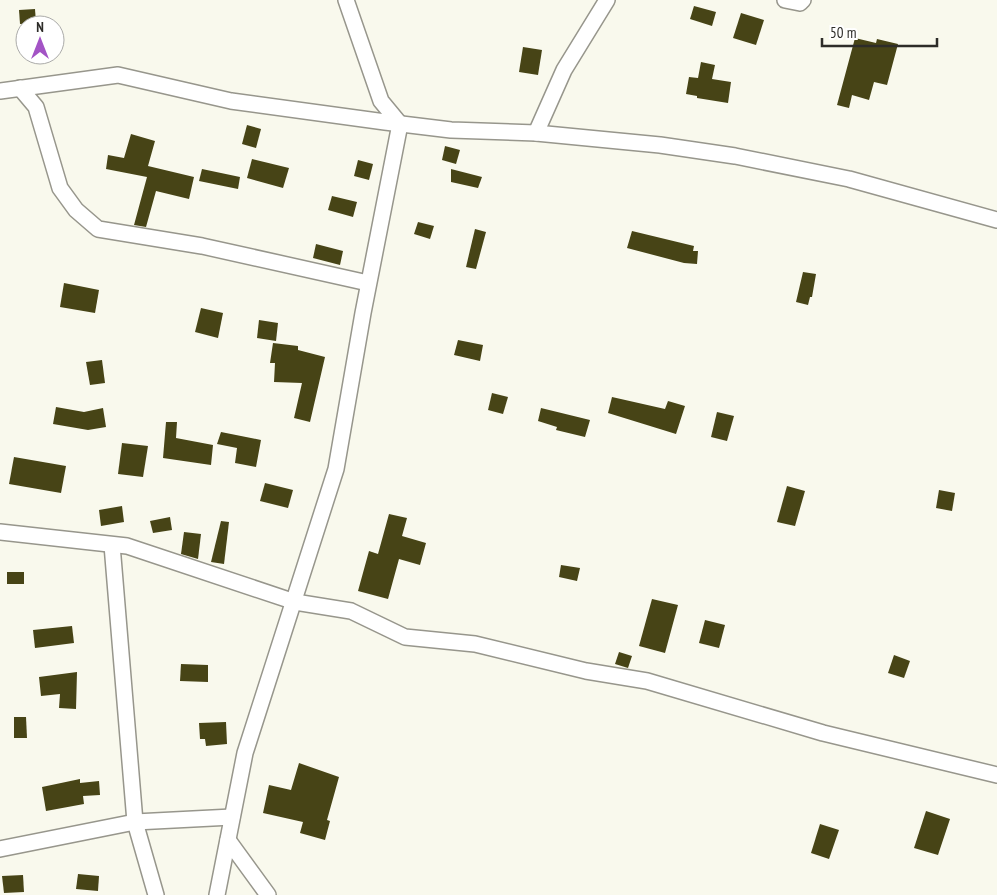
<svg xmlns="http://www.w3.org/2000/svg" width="997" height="895" font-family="'PT Sans Narrow',sans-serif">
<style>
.building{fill:#474416}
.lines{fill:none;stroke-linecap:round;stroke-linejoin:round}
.minor-casing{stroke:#97968c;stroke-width:18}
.minor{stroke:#fff;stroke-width:15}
</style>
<rect width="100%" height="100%" fill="#f9f9ed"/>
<g class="building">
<path d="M694,6l22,6 -4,14 -22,-7z"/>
<path d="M35,9l1,14 -16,1 -1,-14z"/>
<path d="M741,13l23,7 -8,25 -23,-7z"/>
<path d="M855,38l21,5 1,-4 21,5 -11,41 -13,-3 -5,18 -17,-5 -3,13 -12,-3z"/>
<path d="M523,47l19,3 -4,25 -19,-3z"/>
<path d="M701,62l14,3 -3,14 19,3 -3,21 -31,-5v-2l-11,-2 3,-17 9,1z"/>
<path d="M247,125l14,4 -5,19 -14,-4z"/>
<path d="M131,134l24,7 -7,25 46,11 -5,22 -33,-8 -10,36 -12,-2 13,-48 -41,-8 2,-14 16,3z"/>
<path d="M445,146l15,4 -4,14 -14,-4z"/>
<path d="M252,159l37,9 -6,20 -36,-10z"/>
<path d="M358,160l15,4 -4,16 -15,-4z"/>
<path d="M202,169l38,8 -2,12 -39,-8z"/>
<path d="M451,169l31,8 -4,11 -27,-6z"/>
<path d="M332,196l25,6 -4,15 -25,-7z"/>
<path d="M418,222l16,4 -4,13 -16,-5z"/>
<path d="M475,229l11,3 -10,37 -10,-2z"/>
<path d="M632,231l62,15 -1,5h5l-1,13 -13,-1 -57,-15z"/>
<path d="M316,244l27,7 -3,14 -27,-7z"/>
<path d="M803,272l13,2 -4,23h-2l-2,8 -12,-3z"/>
<path d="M64,283l35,7 -4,23 -35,-6z"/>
<path d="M201,308l22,5 -5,25 -23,-6z"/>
<path d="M259,320l19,3 -2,18 -19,-3z"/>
<path d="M458,340l25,5 -3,16 -26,-6z"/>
<path d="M273,343l25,3v4l27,7 -15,65 -16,-4 8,-35 -28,-1 1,-19h-5z"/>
<path d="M102,360l3,23 -15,2 -4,-23z"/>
<path d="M492,393l16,4 -5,17 -15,-4z"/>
<path d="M612,397l53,12 3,-8 17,5 -9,28 -68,-21z"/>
<path d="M56,407l28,5 19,-4 3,19 -18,3 -35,-6z"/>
<path d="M541,408l49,12 -5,17 -29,-7 1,-3 -19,-6z"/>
<path d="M717,412l17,4 -7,25 -16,-4z"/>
<path d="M166,422h11l-1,16 37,7 -2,20 -48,-7z"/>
<path d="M221,432l40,8 -5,27 -21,-4 2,-15 -20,-4z"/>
<path d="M122,443l26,3 -5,31 -25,-3z"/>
<path d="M14,457l52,9 -5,27 -52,-9z"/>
<path d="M265,483l28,7 -5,18 -28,-7z"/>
<path d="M787,486l18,5 -10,35 -18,-4z"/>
<path d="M939,490l16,3 -3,18 -16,-3z"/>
<path d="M122,506l2,16 -23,4 -2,-16z"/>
<path d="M389,514l18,4 -5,18 24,7 -6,22 -21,-6 -11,40 -30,-8 11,-40 9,3z"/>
<path d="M170,517l2,13 -19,3 -3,-12z"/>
<path d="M221,521l8,1 -5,42 -13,-2z"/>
<path d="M184,532l17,2 -3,25 -17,-5z"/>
<path d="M561,565l19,3 -3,13 -18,-4z"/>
<rect x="7" y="572" width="17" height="12"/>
<path d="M652,599l26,6 -13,48 -26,-7z"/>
<path d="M705,620l20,5 -6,23 -20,-5z"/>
<path d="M72,626l2,17 -39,5 -2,-18z"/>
<path d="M619,652l13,4 -4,12 -13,-4z"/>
<path d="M894,655l16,6 -6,17 -16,-5z"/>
<path d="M181,664l27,1v17l-28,-1z"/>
<path d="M77,672l-1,37 -17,-1 1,-14 -19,2 -2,-19z"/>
<path d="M14,717h12l1,21h-13z"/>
<path d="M226,722l1,22 -21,2 -1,-7h-5l-1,-16z"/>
<path d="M299,763l40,14 -12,43 3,1 -5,19 -25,-7 3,-11 -40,-9 6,-28 22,5z"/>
<path d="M80,779v4l19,-2 1,14 -17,1 1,8 -38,7 -4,-24z"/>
<path d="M926,811l24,8 -12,36 -24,-7z"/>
<path d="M820,824l19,6 -10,29 -18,-6z"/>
<path d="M78,874l21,2 -1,15 -22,-2z"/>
<path d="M23,875l1,17 -20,1 -2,-17z"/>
</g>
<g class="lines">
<defs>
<g id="minor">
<path d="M785,0l15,3 3,-3"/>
<path d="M20,88l16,19 24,81 16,22 22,19 104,17 166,37"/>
<path d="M0,91l118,-16 113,26 154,21 66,8 85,3 124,12 75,11 114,23 148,41"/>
<path d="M536,133l28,-63 43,-70"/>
<path d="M0,532l127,14 168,56 56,9 54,26 70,7 111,27 61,10 176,52 174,42"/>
<path d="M112,545l23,277 21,73"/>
<path d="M228,840l40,55"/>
<path d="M0,849l135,-27 97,-5"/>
<path d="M217,895l28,-142 91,-284 27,-156 37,-189 -19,-23 -35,-101"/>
</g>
</defs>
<use href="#minor" class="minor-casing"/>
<use href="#minor" class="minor"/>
</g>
<g transform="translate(40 40)"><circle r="24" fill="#ffffff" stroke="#ababa9"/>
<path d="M0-4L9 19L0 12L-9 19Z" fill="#a354c5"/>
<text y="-8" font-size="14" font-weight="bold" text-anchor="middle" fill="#2d2c28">N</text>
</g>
<path d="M822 38v8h115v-8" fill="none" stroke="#2d2c28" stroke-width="2.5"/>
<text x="830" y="38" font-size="15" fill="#2d2c28" stroke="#ffffff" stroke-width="4" paint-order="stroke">50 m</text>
</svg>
